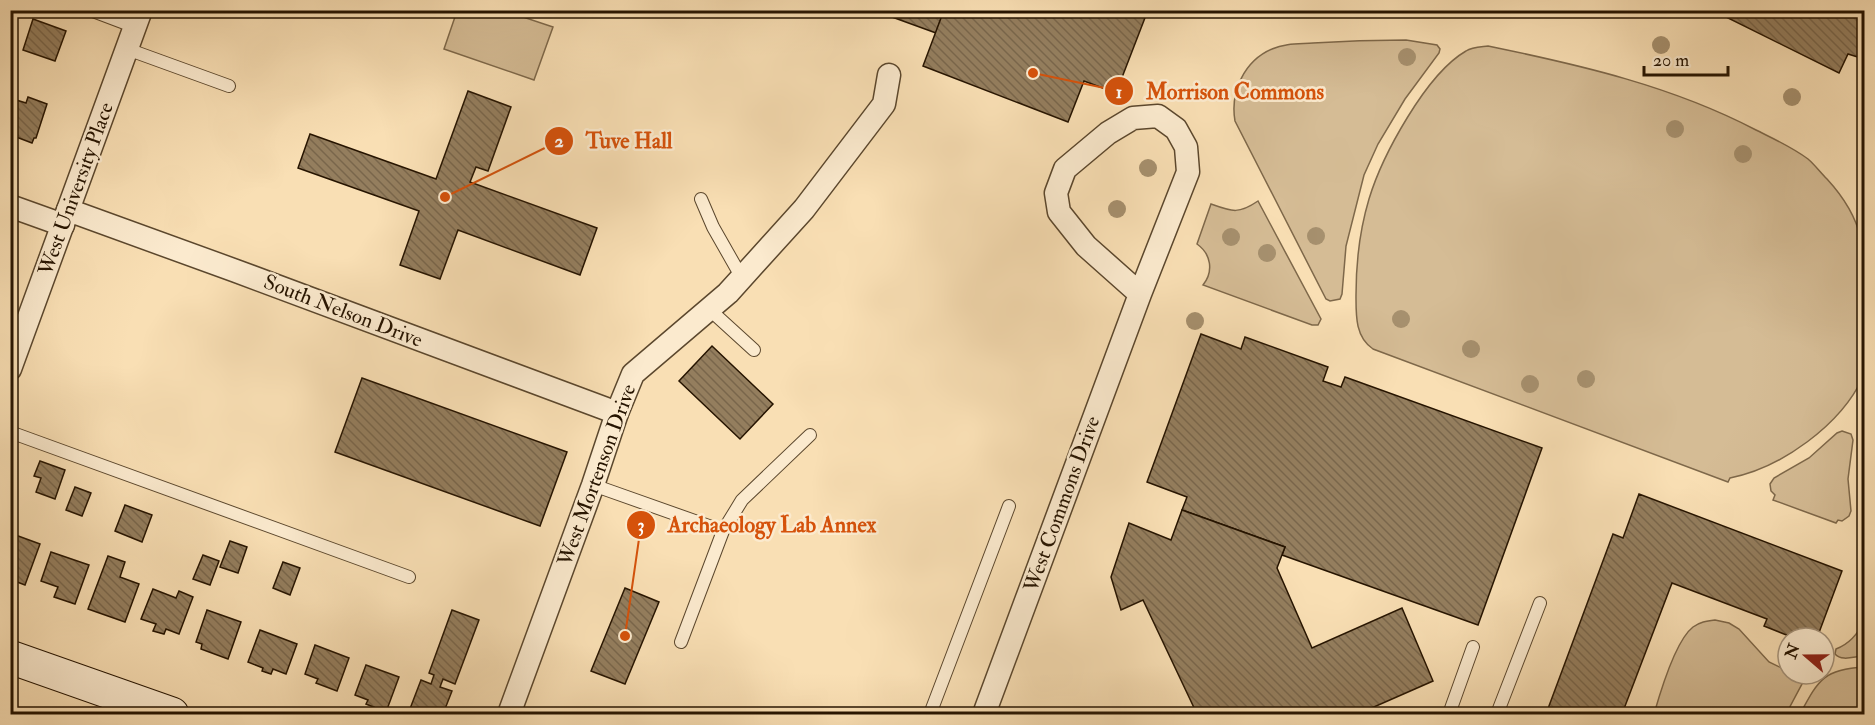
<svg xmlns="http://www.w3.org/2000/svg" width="1875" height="725" font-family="'IM FELL Double Pica',serif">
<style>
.green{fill:#d5bc95;stroke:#7e684a;stroke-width:1.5}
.building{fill:url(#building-back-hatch);stroke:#261400;stroke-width:1.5}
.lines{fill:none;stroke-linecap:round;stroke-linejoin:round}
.lane-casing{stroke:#5b472d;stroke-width:14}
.street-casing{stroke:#5b472d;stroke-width:25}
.secondary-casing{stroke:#261400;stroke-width:35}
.lane{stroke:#fbeace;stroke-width:12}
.street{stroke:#fbeace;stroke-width:22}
.secondary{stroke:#fbeace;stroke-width:33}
.tree{fill:#a6906e}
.labels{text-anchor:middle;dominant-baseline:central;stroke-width:5;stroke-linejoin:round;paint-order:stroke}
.street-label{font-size:21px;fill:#261400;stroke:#fbeace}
.leader{fill:none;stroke:#d5520b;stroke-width:2}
.callout-dot{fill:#d5520b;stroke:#fbeace;stroke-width:2}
.mark-label{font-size:18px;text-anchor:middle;font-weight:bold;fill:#fff}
.callout-label{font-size:22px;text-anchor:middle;font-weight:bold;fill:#d5520b;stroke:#fbeace;stroke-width:5;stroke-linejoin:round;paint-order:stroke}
</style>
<defs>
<pattern id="building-back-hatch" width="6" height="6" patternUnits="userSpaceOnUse" patternTransform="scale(1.5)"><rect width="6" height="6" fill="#947e5e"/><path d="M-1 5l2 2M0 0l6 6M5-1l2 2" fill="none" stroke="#79664b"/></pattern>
</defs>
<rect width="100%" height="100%" fill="#f9dfb4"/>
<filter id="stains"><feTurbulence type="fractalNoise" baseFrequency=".00333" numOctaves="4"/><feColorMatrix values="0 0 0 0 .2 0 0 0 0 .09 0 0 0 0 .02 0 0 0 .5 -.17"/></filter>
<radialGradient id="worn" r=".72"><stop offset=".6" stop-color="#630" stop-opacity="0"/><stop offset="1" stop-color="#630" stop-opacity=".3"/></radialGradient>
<g class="green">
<path d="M457,11h48l48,16 -19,53 -90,-31z"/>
<path d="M1406,40l31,5 3,4 -1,4 -34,46 -27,45 -14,31 -18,71 -4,48 -2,5 -10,2 -4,-2 -91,-178c-5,-29 9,-60 37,-72 13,-6 27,-5 41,-6 31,-2 62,-3 93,-3z"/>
<path d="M1488,46c92,19 184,40 268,84 18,9 36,17 52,29 7,6 12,13 19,20 46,50 37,85 37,148 0,12 4,40 -1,50 -22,48 -82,91 -133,101l-2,4 -355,-133c-18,-12 -17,-34 -17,-54 0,-31 4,-66 13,-96 13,-43 57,-125 97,-148 6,-4 14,-4 22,-5z"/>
<path d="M1258,201l63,118 -3,6h-6l-109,-40c11,-14 8,-31 -6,-41l14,-40c22,8 28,10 47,-3z"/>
<path d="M1842,431l9,3 2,6 -5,39 3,32 -2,5 -7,5 -4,-1 -2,3 -63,-23 2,-5 -4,-4 -1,-7 4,-6 35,-20 28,-25z"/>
<path d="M1715,620l14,3 10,6 30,33 19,9v3h11l3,2 1,6 -17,32h-132c6,-21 22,-74 39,-87 7,-5 13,-6 22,-7z"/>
<path d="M1864,621v35c-9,0 -22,6 -29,-2l1,-5c13,-5 22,-15 28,-28z"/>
<path d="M1864,667v47h-64c18,-33 23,-45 64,-47z"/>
</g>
<g class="building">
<path d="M882,10h62l-8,23 -55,-20z"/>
<path d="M944,10h204l-32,83 -32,-12 -16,41 -145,-56z"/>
<path d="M1712,10h152v49l-16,-5 -9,19z"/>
<path d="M33,19l33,12 -11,30 -32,-11z"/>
<path d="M468,91l43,16 -23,64 -12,-4 -6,15 127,46 -17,47 -122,-45 -18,49 -40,-14 19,-54 -121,-43 12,-34 126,45z"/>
<path d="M28,97l19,7 -11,34h-2l-2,5 -21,-8 2,-5 -3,-1v-31l16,5z"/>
<path d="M1201,334l40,15 4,-12 83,30 -5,14 18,6 4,-10 197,71 -64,177 -196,-70 3,-8 -103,-37 5,-13 -40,-15z"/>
<path d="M712,346l61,58 -33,35 -61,-58z"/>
<path d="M362,378l205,74 -27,74 -205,-74z"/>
<path d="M40,461l25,9 -10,29 -19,-7 5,-14 -7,-2z"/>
<path d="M75,487l16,6 -9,23 -16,-6z"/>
<path d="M1639,494l203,77 -25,67h-23l-30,-12 3,-7 -95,-36 -50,131h-76l67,-180 10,4z"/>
<path d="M125,505l27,10 -10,27 -27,-11z"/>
<path d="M1182,510l103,37 -8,21 35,80 90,-40 31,73 -75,33h-81l-2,-5 -13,5h-65l-54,-114 -22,10 -10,-33 18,-54 42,17z"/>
<path d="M10,533l30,11 -15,41 -13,-5 3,-6 -5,-1z"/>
<path d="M230,541l17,6 -9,26 -18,-6z"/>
<path d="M51,552l38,13 -14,39 -21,-7 4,-10 -17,-6z"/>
<path d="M203,555l16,6 -9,24 -17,-6z"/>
<path d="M108,556l17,6 -5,15 19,7 -14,38 -37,-13z"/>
<path d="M283,562l17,6 -10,27 -17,-7z"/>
<path d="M625,588l34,14 -34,82 -34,-13z"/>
<path d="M153,589l23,9 3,-7 14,6 -14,37 -13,-5 -2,5 -11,-3 3,-7 -15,-5z"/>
<path d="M207,610l34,12 -13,37 -27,-10 1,-5 -6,-2z"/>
<path d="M452,610l27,10 -24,64 -12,-5 -3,8 12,4 -9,23h-35l13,-34 10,4 3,-9 -5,-2z"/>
<path d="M260,630l37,14 -11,30 -13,-5 -2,5 -9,-3 1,-3 -15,-6z"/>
<path d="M315,645l34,13 -12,33 -21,-8 2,-4 -13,-5z"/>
<path d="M366,665l33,12 -13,35 -20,-8 2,-4 -13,-5z"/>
</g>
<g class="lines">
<defs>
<g id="lane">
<path d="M90,10l45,17"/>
<path d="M127,49l102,37"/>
<path d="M701,199l12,28 29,51"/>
<path d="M709,309l45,41"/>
<path d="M10,432l399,145"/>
<path d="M593,485l130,46"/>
<path d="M681,642l42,-111 19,-31 68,-65"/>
<path d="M930,714l79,-208"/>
<path d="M1449,714l24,-67"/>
<path d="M1497,714l43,-111"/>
</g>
<g id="street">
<path d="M10,206l53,19"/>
<path d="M68,210l168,61 381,142"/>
<path d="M10,369l131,-359"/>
<path d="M509,714l84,-229 24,-72 16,-39 95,-81 76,-84 80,-105 5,-29"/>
<path d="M984,714l156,-420 48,-122 -2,-25 -10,-18 -18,-13 -25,2 -25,15 -43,36 -9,24 3,19 27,34 54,48"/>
</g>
<path id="secondary" d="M10,657l162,57"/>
</defs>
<use href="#lane" class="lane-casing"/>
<use href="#street" class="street-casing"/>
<use href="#secondary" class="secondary-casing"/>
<use href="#lane" class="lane"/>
<use href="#street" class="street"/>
<use href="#secondary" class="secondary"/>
</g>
<g class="tree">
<circle cx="1661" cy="45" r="9"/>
<circle cx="1407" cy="57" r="9"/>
<circle cx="1792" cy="97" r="9"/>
<circle cx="1675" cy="129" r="9"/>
<circle cx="1743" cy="154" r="9"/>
<circle cx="1148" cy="168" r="9"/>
<circle cx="1117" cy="209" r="9"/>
<circle cx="1316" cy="236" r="9"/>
<circle cx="1231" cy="237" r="9"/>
<circle cx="1267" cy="253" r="9"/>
<circle cx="1401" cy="319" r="9"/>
<circle cx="1195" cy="321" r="9"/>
<circle cx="1471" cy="349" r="9"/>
<circle cx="1586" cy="379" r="9"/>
<circle cx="1530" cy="384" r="9"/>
</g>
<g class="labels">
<g class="street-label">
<text transform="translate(76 189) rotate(-70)">West University Place</text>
<text transform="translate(343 311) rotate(21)">South Nelson Drive</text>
<text transform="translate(597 475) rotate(-70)">West Mortenson Drive</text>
<text transform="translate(1062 504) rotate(-70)">West Commons Drive</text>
</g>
</g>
<path class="leader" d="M1033 73L1119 91M445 197L559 141M625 636L641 525"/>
<g class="callout-dot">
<circle cx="1033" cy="73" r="6"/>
<circle cx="445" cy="197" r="6"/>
<circle cx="625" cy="636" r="6"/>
<circle cx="1119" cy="91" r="15"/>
<circle cx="559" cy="141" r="15"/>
<circle cx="641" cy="525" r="15"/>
</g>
<g class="mark-label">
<text x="1119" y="98">1</text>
<text x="559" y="147">2</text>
<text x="641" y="531">3</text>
</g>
<g class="callout-label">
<text x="1235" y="99">Morrison Commons</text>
<text x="629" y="148">Tuve Hall</text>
<text x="772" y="532">Archaeology Lab Annex</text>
</g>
<rect width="1875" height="725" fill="none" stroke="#f9dfb4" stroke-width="36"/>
<rect x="12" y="12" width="1851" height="701" fill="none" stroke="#261400" stroke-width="3"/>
<rect x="18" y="18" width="1839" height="689" fill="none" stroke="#261400" stroke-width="1.5"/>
<g transform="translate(1806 656) rotate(290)"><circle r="28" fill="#fbeace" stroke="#a6947c" stroke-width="1.5"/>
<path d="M0-4.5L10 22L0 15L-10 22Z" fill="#8f2418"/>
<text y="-9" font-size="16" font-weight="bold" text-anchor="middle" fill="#261400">N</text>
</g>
<path d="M1644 66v9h84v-9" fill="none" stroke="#261400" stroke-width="3"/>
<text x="1653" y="66" font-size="18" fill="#261400" stroke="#fbeace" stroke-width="4.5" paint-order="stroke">20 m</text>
<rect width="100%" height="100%" filter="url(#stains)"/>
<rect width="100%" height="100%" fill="url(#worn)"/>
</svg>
